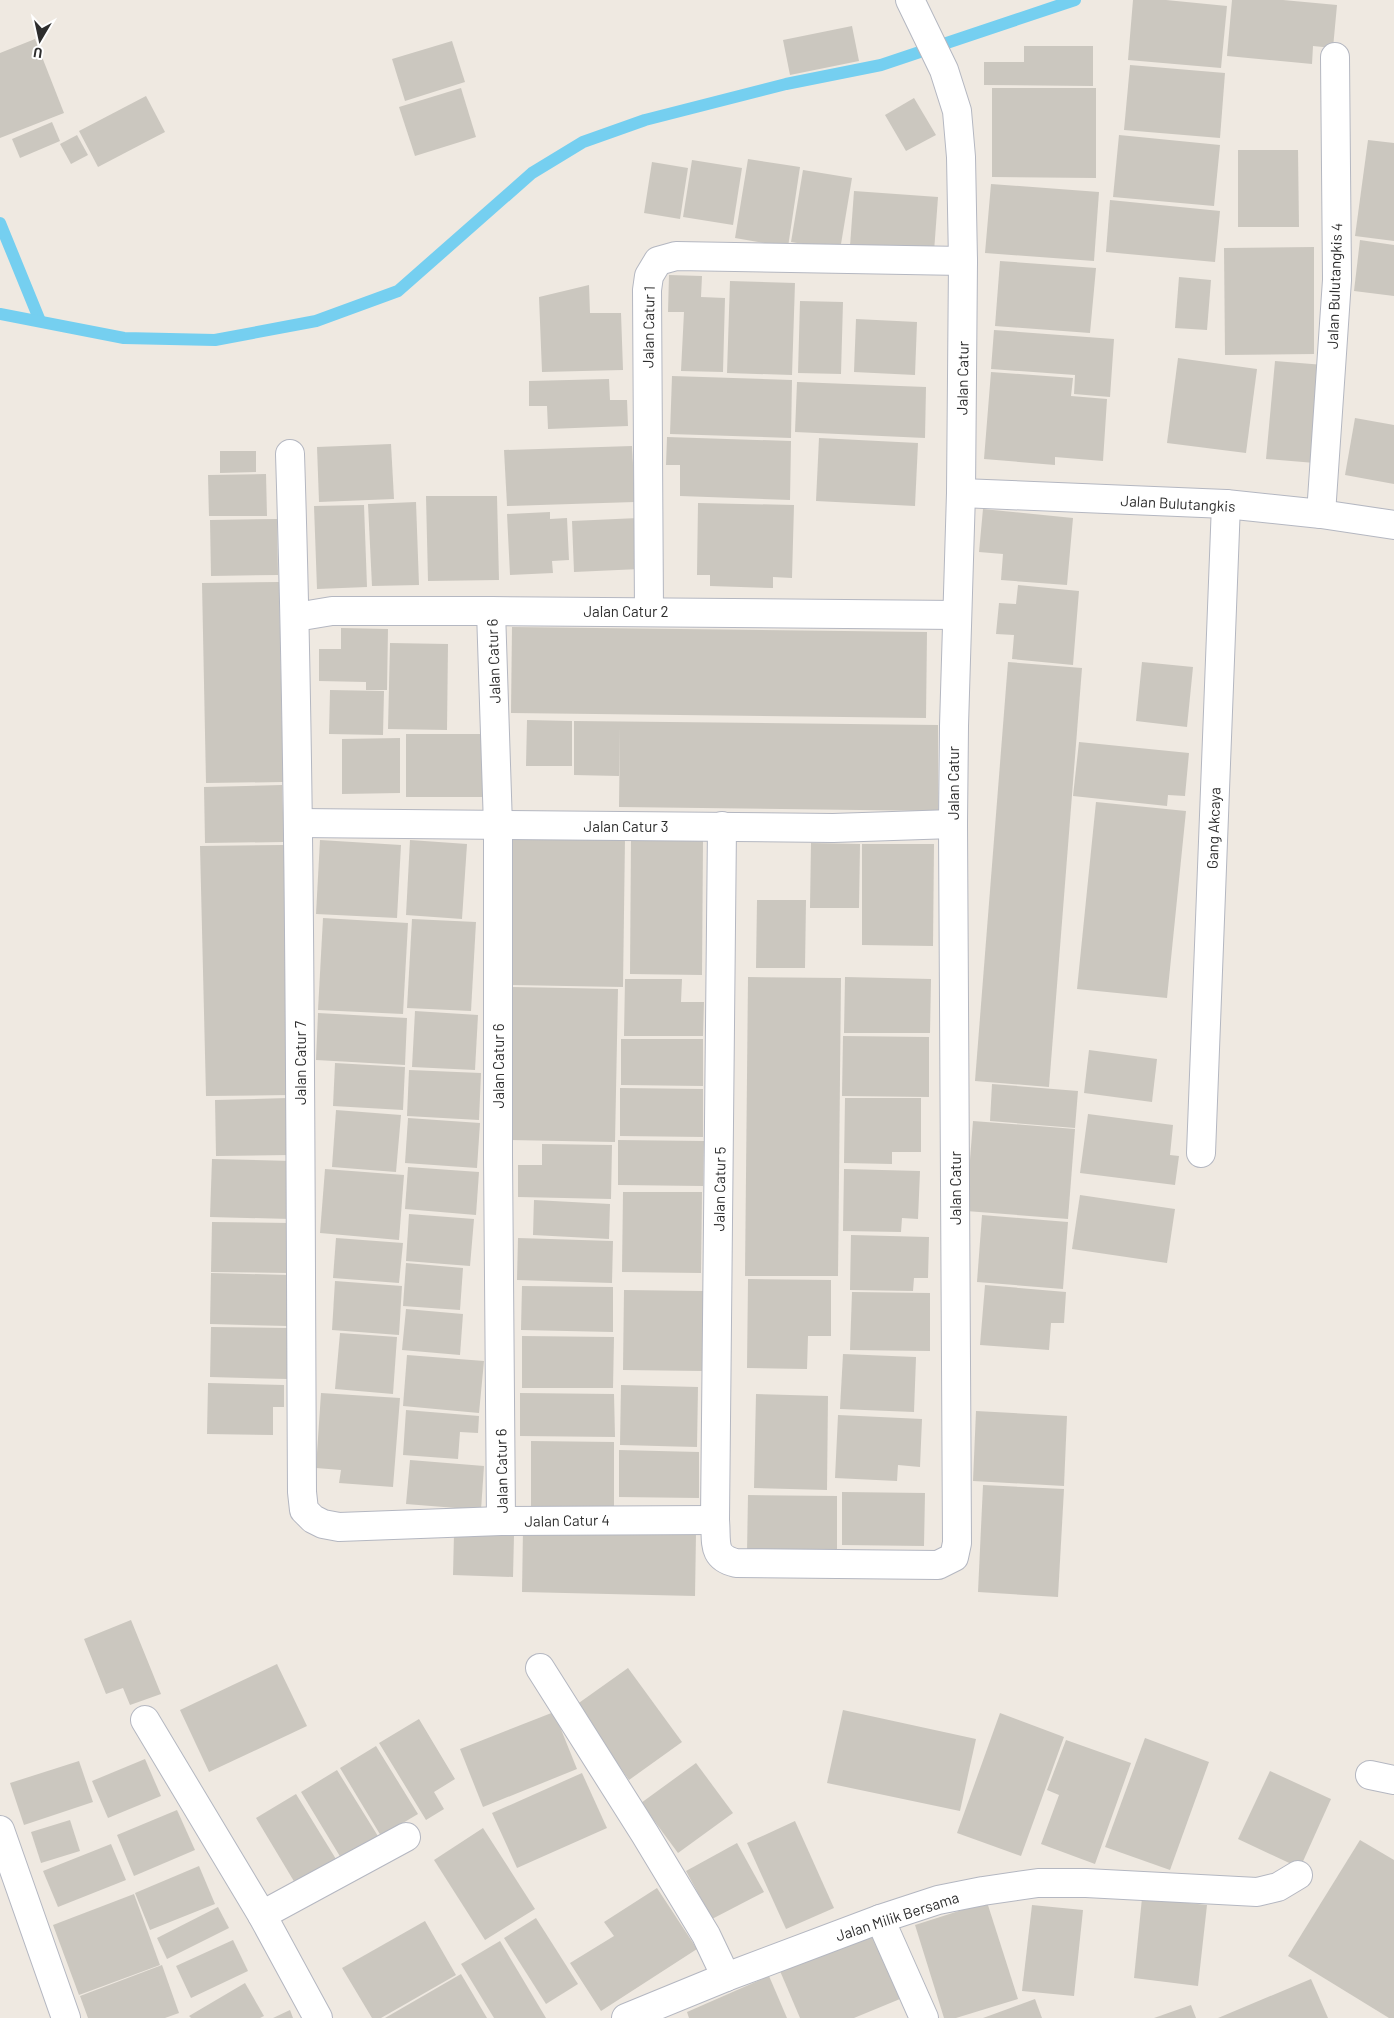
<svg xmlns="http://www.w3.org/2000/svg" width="1394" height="2018" font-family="Barlow,sans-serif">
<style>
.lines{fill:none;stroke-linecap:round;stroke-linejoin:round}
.stream{stroke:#75cff0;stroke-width:12}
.building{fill:#cbc7bf}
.minor-casing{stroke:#b4b7c1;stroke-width:30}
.minor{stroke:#fff;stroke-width:28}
.labels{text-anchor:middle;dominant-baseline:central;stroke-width:5;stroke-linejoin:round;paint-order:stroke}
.street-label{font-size:15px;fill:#2e2e2e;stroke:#fff}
</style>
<rect width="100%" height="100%" fill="#efe9e1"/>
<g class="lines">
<g class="stream">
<path d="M0,223l40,98"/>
<path d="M0,314l124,24 91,2 101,-19 82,-30 134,-118 51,-31 62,-22 141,-36 95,-19 194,-65"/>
</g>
</g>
<g class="building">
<path d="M1133,0h33l61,6 -6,62 -93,-8z"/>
<path d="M1232,0h51l54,5 -4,43 -20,-2 -1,18 -85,-8z"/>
<path d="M852,26l7,35 -69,14 -7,-35z"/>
<path d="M35,39l29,74 -64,25v-85z"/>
<path d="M452,41l13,41 -60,19 -13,-42z"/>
<path d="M1024,46h69v40l-109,-1v-23h40z"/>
<path d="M1130,65l95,8 -5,65 -96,-8z"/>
<path d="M461,88l15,49 -61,19 -16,-49z"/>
<path d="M992,88h104v90l-104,-1z"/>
<path d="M146,96l19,36 -67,35 -19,-36z"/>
<path d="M914,98l22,37 -30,16 -21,-36z"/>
<path d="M52,122l8,19 -40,17 -8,-19z"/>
<path d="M77,135l11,20 -17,9 -11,-20z"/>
<path d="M1119,135l101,10 -6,61 -101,-9z"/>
<path d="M1368,140l26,3v98l-39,-5z"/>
<path d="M1238,150h60l1,77h-61z"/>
<path d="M748,159l52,8 -12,80 -53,-9z"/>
<path d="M692,160l50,8 -9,57 -50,-8z"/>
<path d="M652,162l36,6 -8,51 -36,-6z"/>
<path d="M803,170l49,8 -12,72 -49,-8z"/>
<path d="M991,184l108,8 -5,69 -109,-8z"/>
<path d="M854,191l84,6 -4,55 -84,-6z"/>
<path d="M1110,200l110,11 -5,51 -109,-10z"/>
<path d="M1360,240l34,5v51l-40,-5z"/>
<path d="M1314,247v107l-89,1 -1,-107z"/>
<path d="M1000,261l96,7 -6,65 -95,-7z"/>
<path d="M669,275l33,1 -1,21 24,1 -2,74 -42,-1 3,-59h-16z"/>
<path d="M1179,277l32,3 -4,50 -32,-2z"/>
<path d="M730,281l65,2 -3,92 -65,-2z"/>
<path d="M589,285l1,28h31l2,57 -81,2 -3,-75z"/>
<path d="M800,301l43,1 -2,72 -43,-1z"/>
<path d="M856,319l61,3 -2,53 -61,-3z"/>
<path d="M994,330l120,9 -4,58 -36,-3 1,-19 -84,-6z"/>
<path d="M1178,358l79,11 -11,84 -79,-10z"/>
<path d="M1275,361l49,4 -9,98 -49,-4z"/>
<path d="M991,372l82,6 -2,18 36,3 -4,62 -48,-4v8l-71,-6z"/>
<path d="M672,376l120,4 -1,58 -121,-4z"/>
<path d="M609,379l1,21h17l1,26 -80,3 -1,-23h-18v-25z"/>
<path d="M797,382l129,5 -1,51 -130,-6z"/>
<path d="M1355,418l39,7v59l-49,-9z"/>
<path d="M667,437l124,4 -1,59 -110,-4v-31h-14z"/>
<path d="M819,438l99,5 -3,63 -99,-5z"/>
<path d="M391,444l3,55 -75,3 -2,-55z"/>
<path d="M632,446l3,56 -128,4 -3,-56z"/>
<path d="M220,451h36v21l-36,1z"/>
<path d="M266,474l1,42h-58l-1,-41z"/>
<path d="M426,496h71l2,84 -71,1z"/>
<path d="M416,502l3,83 -47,1 -4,-82z"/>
<path d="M698,503l96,2 -2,73 -19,-1v11l-63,-2v-11h-13z"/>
<path d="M364,505l3,82 -50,2 -3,-83z"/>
<path d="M983,509l90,9 -6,67 -66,-5 2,-26 -24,-2z"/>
<path d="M550,512v7l17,-1 2,42 -17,1 1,12 -43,2 -3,-61z"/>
<path d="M638,518l2,51 -66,3 -2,-51z"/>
<path d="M277,519l1,56 -67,1 -1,-56z"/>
<path d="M279,582l4,200 -77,1 -4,-200z"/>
<path d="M1018,585l61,6 -6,74 -61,-6 2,-24 -18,-1 3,-31 17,1z"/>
<path d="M512,627l415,5 -1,86 -415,-5z"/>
<path d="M341,628l47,1 -1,61h-21v-8l-47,-1v-32h22z"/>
<path d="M390,643l58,1 -1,86 -59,-1z"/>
<path d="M1008,662l74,6 -33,419 -74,-6z"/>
<path d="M1142,662l51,5 -6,60 -51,-6z"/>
<path d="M330,690l54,1 -1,44 -54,-1z"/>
<path d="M527,720l45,1v45h-46z"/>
<path d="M574,721l364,4v86l-319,-4 1,-80 -1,49 -45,-1z"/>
<rect x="406" y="734" width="79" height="63"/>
<path d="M400,738v55l-58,1v-55z"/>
<path d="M1079,742l110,11 -4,43 -17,-1 -1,11 -94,-10z"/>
<path d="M282,785l2,57 -79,1 -1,-56z"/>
<path d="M1096,802l90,9 -19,187 -90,-9z"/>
<path d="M513,836l112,2 -2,149 -113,-2z"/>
<path d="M631,839l72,1 -1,135 -72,-1z"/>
<path d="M320,840l81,5 -4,73 -81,-4z"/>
<path d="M410,840l57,4 -5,75 -56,-4z"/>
<path d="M811,843l49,1 -1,64h-49z"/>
<path d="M862,844h72l-1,102 -71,-1z"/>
<path d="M284,845l6,250 -84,1 -6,-250z"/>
<path d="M757,900h49l-1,68h-49z"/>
<path d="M323,918l85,5 -5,91 -85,-4z"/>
<path d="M412,919l64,3 -5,89 -64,-3z"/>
<path d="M748,977l93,1 -3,298h-93z"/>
<path d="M845,977l86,2 -1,54h-86z"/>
<path d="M625,979h57l-1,23h23l-1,34h-79z"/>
<path d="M512,987l106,2 -3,153 -106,-2z"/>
<path d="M415,1011l63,4 -3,55 -63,-3z"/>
<path d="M318,1013l89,5 -2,47 -89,-5z"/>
<path d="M843,1036l86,1v60l-87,-1z"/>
<path d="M621,1039h82v47l-82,-1z"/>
<path d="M1089,1050l68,9 -5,43 -68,-9z"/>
<path d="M335,1063l70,4 -2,43 -70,-4z"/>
<path d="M409,1070l72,3 -2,47 -72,-4z"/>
<path d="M992,1084l86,7 -3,37 -85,-7z"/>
<path d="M620,1088l83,1v48l-83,-1z"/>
<path d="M288,1098l1,57 -73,1 -1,-56z"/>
<path d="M845,1098h76v54h-29v12l-48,-1z"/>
<path d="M336,1110l65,5 -5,57 -64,-5z"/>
<path d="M1088,1114l85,11 -3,30 9,1 -4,29 -95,-12z"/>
<path d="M408,1118l72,5 -3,45 -72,-5z"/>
<path d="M973,1121l102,8 -7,90 -102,-8z"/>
<path d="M618,1140l86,1 -1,45 -85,-1z"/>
<path d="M542,1144l70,1 -1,54 -93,-2v-32h24z"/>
<path d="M212,1159l80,2 -2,58 -80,-2z"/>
<path d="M408,1167l71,5 -3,43 -71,-6z"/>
<path d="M325,1169l79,6 -5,65 -79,-7z"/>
<path d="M844,1169l76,2 -2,48 -16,-1 -1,14 -58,-1z"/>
<path d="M623,1192h79l-1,81 -79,-1z"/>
<path d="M1080,1195l95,14 -8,54 -95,-14z"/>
<path d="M534,1200l76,4 -1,35 -76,-4z"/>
<path d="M409,1214l65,5 -4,47 -64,-5z"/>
<path d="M982,1215l86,7 -5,67 -86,-7z"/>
<path d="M212,1222l78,1 -1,50 -78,-1z"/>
<path d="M851,1235l78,2 -1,41h-14l-1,13 -63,-1z"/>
<path d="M336,1238l67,5 -4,40 -66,-5z"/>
<path d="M518,1238l95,3 -1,42 -95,-3z"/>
<path d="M406,1263l57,5 -3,42 -57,-4z"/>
<path d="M211,1273l78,2 -1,51 -78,-2z"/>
<path d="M748,1279l83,1v56h-23l-1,33 -60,-1z"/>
<path d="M335,1281l67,5 -3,49 -67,-5z"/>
<path d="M985,1285l81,7 -2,31h-13l-2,27 -69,-5z"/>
<path d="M522,1286l91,1v45l-92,-2z"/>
<path d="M624,1290l80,1 -1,80 -80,-1z"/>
<path d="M852,1292l78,1v58l-80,-1z"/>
<path d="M406,1309l57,5 -3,41 -58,-5z"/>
<path d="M211,1327l77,1 -1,51 -77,-2z"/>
<path d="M340,1333l57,4 -4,57 -58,-5z"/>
<path d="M522,1336l92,1 -1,51h-91z"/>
<path d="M843,1354l73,3 -2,55 -74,-3z"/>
<path d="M407,1355l77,6 -5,52 -76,-7z"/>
<path d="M208,1383l76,2v22h-11v28l-66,-1z"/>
<path d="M621,1385l77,2 -1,60 -77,-2z"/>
<path d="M321,1393l79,5 -7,89 -54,-4 2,-13 -25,-2z"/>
<path d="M520,1393l94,1 1,43 -95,-1z"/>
<path d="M756,1394l72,2 -1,94 -73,-2z"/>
<path d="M406,1410l73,6 -1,17 -18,-1 -2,27 -55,-4z"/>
<path d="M976,1411l91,5 -3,70 -91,-5z"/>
<path d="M838,1415l84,4 -2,48 -22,-2 -1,16 -62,-3z"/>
<path d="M531,1441l83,1v67h-83z"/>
<path d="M619,1450l80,2v46l-80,-1z"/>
<path d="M410,1460l74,6 -3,44 -75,-6z"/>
<path d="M983,1485l81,4 -6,108 -80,-5z"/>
<path d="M842,1492l83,1 -1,53 -82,-1z"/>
<path d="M748,1495l89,1v58l-90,-1z"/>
<path d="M523,1529l173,4 -1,63 -173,-4z"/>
<path d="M454,1534l60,1 -1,42 -60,-2z"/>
<path d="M131,1620l30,74 -31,11 -7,-17 -17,6 -22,-55z"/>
<path d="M277,1664l30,62 -98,46 -29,-62z"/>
<path d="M628,1668l54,74 -53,38 -53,-75z"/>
<path d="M843,1710l133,29 -16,72 -133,-28z"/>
<path d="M554,1712l23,57 -94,38 -23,-58z"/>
<path d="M1000,1713l64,24 -43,119 -64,-23z"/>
<path d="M419,1719l36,60 -21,13 10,17 -18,11 -47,-77z"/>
<path d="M1145,1738l64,24 -39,108 -65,-23z"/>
<path d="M1066,1740l65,23 -36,101 -54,-20 18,-49 -12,-5z"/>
<path d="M376,1746l42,68 -37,22 -41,-68z"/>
<path d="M145,1759l16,37 -53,22 -16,-37z"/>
<path d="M79,1761l14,41 -69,23 -14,-42z"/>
<path d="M696,1763l37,50 -55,40 -37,-50z"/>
<path d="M337,1770l44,71 -37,22 -43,-71z"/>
<path d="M1270,1771l61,28 -31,69 -62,-29z"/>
<path d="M582,1773l25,55 -90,40 -25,-55z"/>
<path d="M296,1794l43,70 -41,24 -42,-70z"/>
<path d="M177,1810l18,40 -61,26 -17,-41z"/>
<path d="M70,1820l10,31 -39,12 -10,-31z"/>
<path d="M795,1821l39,87 -48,21 -39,-86z"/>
<path d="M483,1828l52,81 -50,31 -51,-80z"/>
<path d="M1360,1840l34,20v158h-5l-101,-62z"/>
<path d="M737,1843l27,49 -52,27 -26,-48z"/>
<path d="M111,1844l15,36 -68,27 -15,-36z"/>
<path d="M199,1866l16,38 -65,26 -15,-37z"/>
<path d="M657,1888l40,61 -96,62 -31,-48 44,-27 -10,-14z"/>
<path d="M134,1894l26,71 -81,30 -26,-70z"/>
<path d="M1142,1898l65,7 -9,81 -64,-8z"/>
<path d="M987,1902l31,97 -62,19h-12l-29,-93z"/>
<path d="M1032,1905l51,5 -9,86 -52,-5z"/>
<path d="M218,1907l11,21 -62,31 -10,-21z"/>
<path d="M536,1918l42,66 -32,20 -42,-66z"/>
<path d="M425,1921l31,54 -75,43h-9l-30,-50z"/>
<path d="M872,1933l28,66 -46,19h-54l-20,-47z"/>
<path d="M233,1940l15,31 -57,27 -15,-32z"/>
<path d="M500,1941l46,77h-52l-33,-54z"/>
<path d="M162,1965l17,48 -14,5h-77l-8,-22z"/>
<path d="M461,1974l26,44h-102z"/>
<path d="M769,1976l18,42h-98l-2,-6z"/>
<path d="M1311,1979l17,39h-110z"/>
<path d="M245,1983l19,33 -4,2h-69l-2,-2z"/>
<path d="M1035,1999l7,19h-59z"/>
<path d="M1191,2005l5,13h-42z"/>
<path d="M290,2010l3,8h-20z"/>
</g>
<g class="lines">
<defs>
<g id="minor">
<path d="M290,454c11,346 10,692 12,1038l2,18 9,9 10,5 16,3 162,-6 214,-1"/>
<path d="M961,493l265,11 95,10 73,11"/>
<path d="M1321,514l16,-234 -2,-223"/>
<path d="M491,611l7,215v330l3,365"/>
<path d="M649,612l-2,-322 2,-14 9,-15 18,-5 287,5"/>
<path d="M296,617l36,-6h159l466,4"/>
<path d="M299,823l534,5 120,-4"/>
<path d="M722,826l-7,694c2,22 -4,37 21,43l202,2 16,-8 3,-14 -4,-719 1,-98 7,-233 2,-232 -2,-104 -4,-46 -13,-41 -34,-70"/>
<path d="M1201,1153l25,-649"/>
<path d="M540,1668l105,166 61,101 20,42"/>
<path d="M145,1720l117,195 56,103"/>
<path d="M1370,1775l24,5"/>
<path d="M0,1830l66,188"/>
<path d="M262,1915l144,-78"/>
<path d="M880,1919l44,99"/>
<path d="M626,2018l100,-41 154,-58 58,-19 45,-9 55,-8h48l171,9 21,-5 20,-12"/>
</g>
</defs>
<use href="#minor" class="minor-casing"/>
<use href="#minor" class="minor"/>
</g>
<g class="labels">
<g class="street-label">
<text transform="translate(1334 286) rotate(-88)">Jalan Bulutangkis 4</text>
<text transform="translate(648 327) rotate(-89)">Jalan Catur 1</text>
<text transform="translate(962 378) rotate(-89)">Jalan Catur</text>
<text transform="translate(1178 503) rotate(3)">Jalan Bulutangkis</text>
<text x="626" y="611">Jalan Catur 2</text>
<text transform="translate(493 661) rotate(-92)">Jalan Catur 6</text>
<text transform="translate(953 783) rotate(-90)">Jalan Catur</text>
<text x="626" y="826">Jalan Catur 3</text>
<text transform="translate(1213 828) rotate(-88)">Gang Akcaya</text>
<text transform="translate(300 1063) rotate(-90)">Jalan Catur 7</text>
<text transform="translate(498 1066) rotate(-90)">Jalan Catur 6</text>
<text transform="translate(955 1188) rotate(-90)">Jalan Catur</text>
<text transform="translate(719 1189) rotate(-89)">Jalan Catur 5</text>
<text transform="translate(501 1471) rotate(-91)">Jalan Catur 6</text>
<text transform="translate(567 1520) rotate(-1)">Jalan Catur 4</text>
<text transform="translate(897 1916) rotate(-18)">Jalan Milik Bersama</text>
</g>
</g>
<g transform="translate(40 40) rotate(189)" stroke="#ffffff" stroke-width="4" paint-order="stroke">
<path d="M0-4L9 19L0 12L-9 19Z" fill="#2e2e2e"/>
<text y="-8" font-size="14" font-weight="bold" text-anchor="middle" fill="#2e2e2e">U</text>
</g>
</svg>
